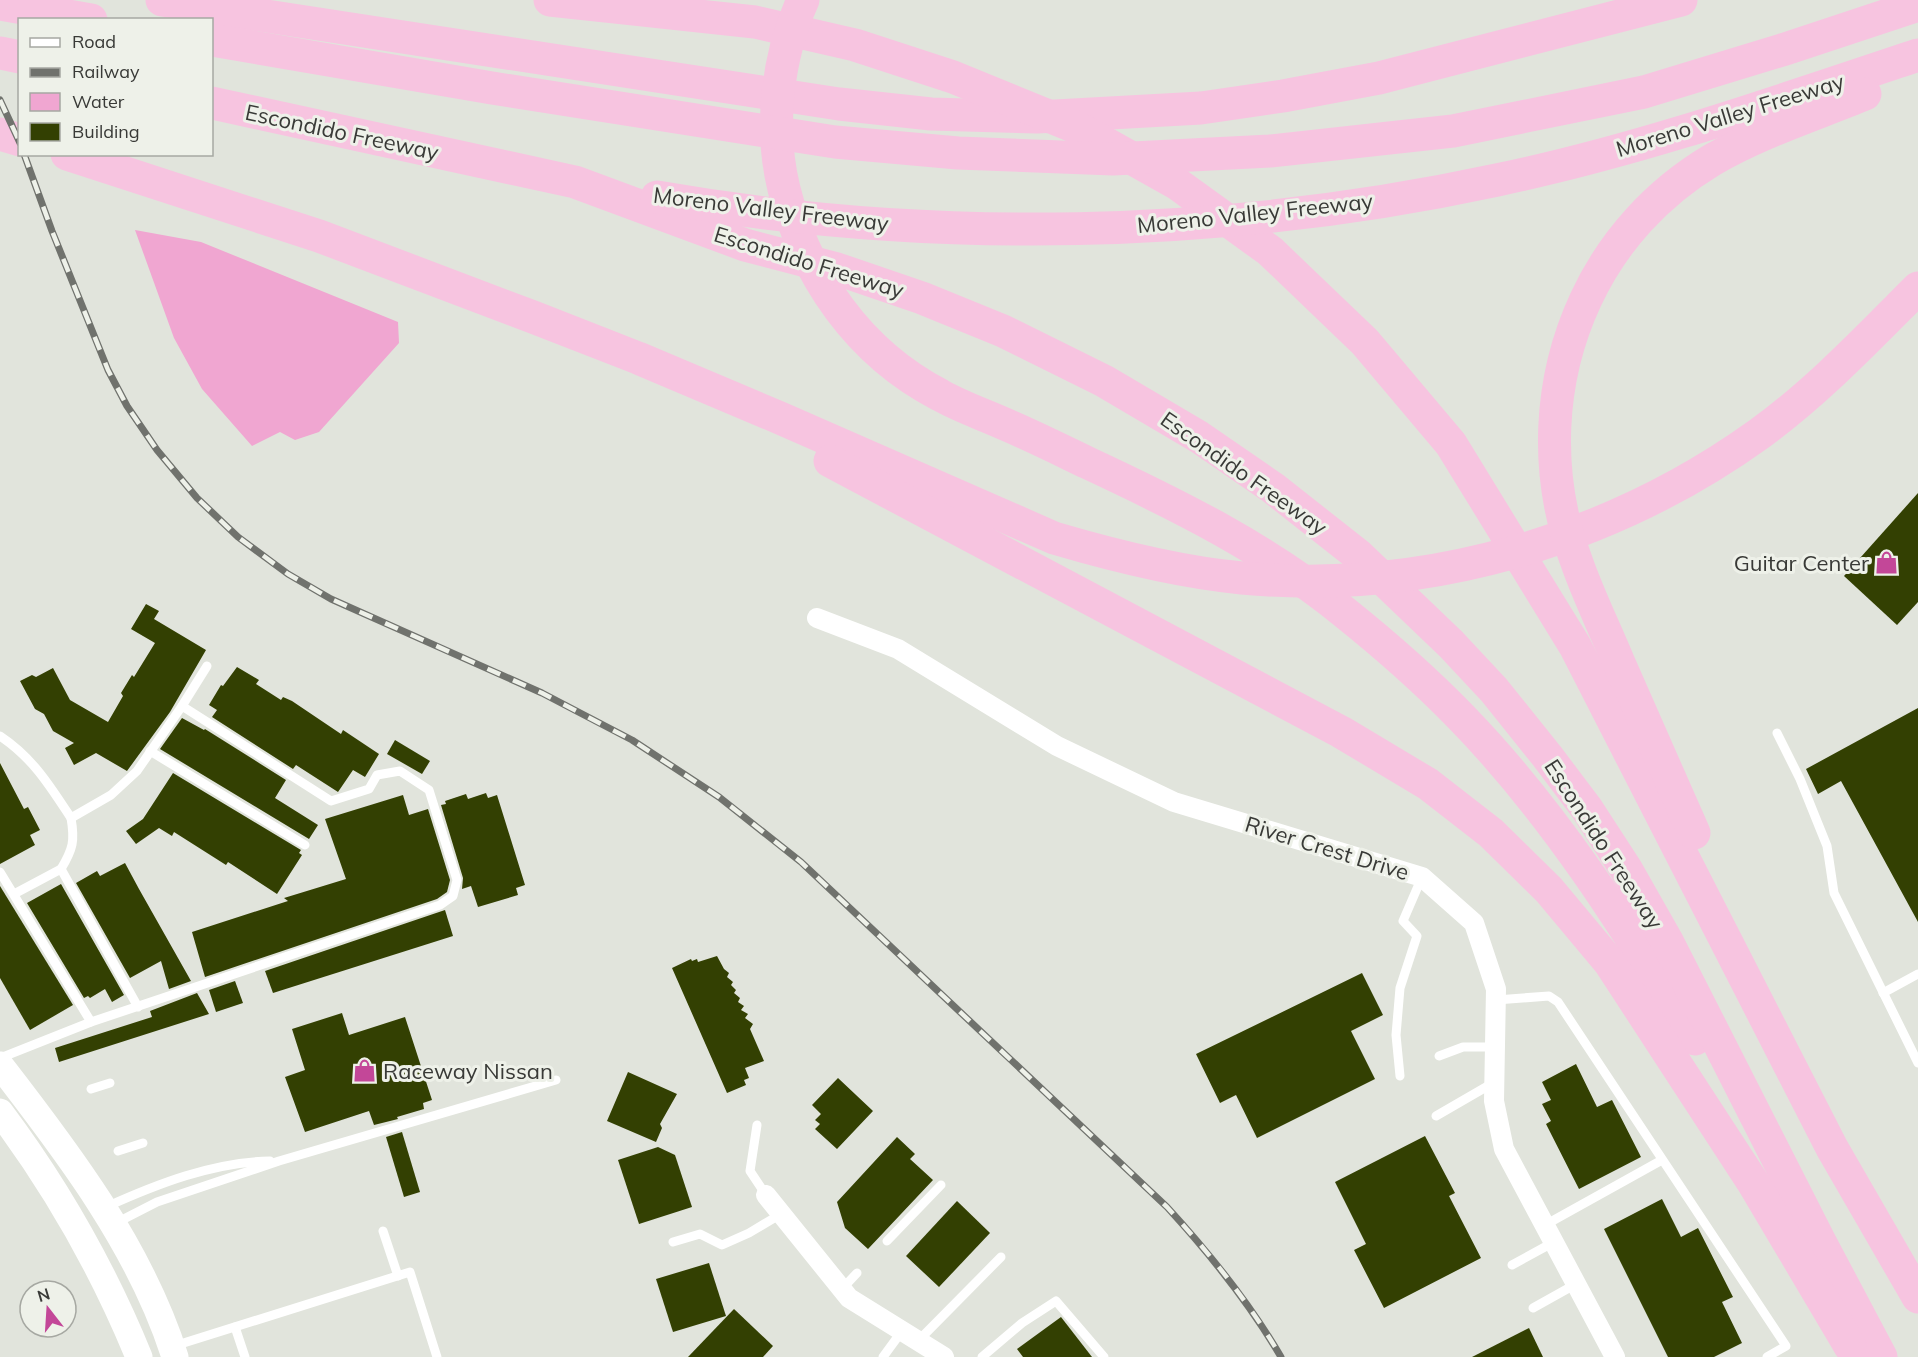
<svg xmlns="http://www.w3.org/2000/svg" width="1918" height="1357" font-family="Mulish,sans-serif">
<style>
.water{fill:#f0a6d1}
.building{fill:#334002}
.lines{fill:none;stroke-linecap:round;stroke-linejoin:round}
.lane{stroke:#fff;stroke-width:9}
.street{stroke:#fff;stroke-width:20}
.secondary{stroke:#fff;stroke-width:27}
.highway{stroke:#f7c4e0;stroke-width:33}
.rail-casing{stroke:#70726d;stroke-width:7}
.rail{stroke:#eef1e9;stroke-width:4.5;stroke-dasharray:14;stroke-linecap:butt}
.labels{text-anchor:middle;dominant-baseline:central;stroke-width:6;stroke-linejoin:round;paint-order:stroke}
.street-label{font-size:22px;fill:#393a37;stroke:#eef1e9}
.poi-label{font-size:22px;fill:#393a37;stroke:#eef1e9;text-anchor:end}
</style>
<rect width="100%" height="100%" fill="#e1e4dc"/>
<path class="water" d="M135,230l66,12 197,80 1,21 -80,89 -24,8 -15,-8 -28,14 -50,-57 -28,-51z"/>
<g class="building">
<path d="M1918,493v109l-21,23 -53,-49z"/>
<path d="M146,604l13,7 -5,8 52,31 -36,62 -43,59 -31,-18 -22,12 -9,-17 9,-5 -21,-12 -9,-17 -9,-5 -15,-28 12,-6 4,2 17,-9 17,32 38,22 15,-26 -2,-3 11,-18 2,2 21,-34 -24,-14z"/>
<path d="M237,667l22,13 -3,4 25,16 2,-3 9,4 49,33 2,-4 36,24 -14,23 -12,-7 -15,22 -42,-27 -3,4 -81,-52 5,-7 -8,-5 12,-20 2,1z"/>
<path d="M1918,708v214l-77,-141 -23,13 -12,-25z"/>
<path d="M182,718l22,12 1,-1 81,51 -11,18 43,27 -9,14 -149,-90z"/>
<path d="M395,740l35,21 -8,13 -35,-20z"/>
<path d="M0,763l24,46 4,-2 12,23 -10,5 5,10 -35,19z"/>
<path d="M173,773l128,77 -2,3 3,2 -25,39 -49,-32 -2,3 -52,-33 -2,4 -13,-8 -23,16 -10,-13 17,-12z"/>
<path d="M486,793l2,5 9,-3 28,90 -9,3 2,7 -40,12 -7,-21 -9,3 1,-11 -22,-73 5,-1 -1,-3 21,-7 2,5z"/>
<path d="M403,795l6,20 19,-6 22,71 -3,12 -10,7 -232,78 -13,-45 96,-31 -4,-3 62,-19 -21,-60z"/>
<path d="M125,863l14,26 52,92 -22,8 -8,-28 -31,17 -54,-95 21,-12 3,5z"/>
<path d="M61,884l63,111 -12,7 -7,-13 -15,9 -2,-2 -4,2 -57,-95z"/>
<path d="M0,886l73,119 -43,25 -30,-52z"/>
<path d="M445,910l8,26 -180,57 -8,-22z"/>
<path d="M717,956l7,13 5,4 -2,4 6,5 -2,3 5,5 -2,3 6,5 -2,4 6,4 -3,4 7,4 -3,4 8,6 -3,5 14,32 -19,7 4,10 -5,2 2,5 -19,8 -55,-125 19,-9 1,2 5,-2 1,3z"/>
<path d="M1362,973l21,42 -32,16 24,48 -118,59 -21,-43 -16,8 -24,-49z"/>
<path d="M235,981l8,22 -27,9 -7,-22z"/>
<path d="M197,993l12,21 -150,48 -4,-14 97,-31 -2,-6z"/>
<path d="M342,1013l7,22 56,-18 27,83 -9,3 1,6 -27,8 1,2 -24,6 -5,-14 -64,21 -20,-55 20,-7 -13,-41z"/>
<path d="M1576,1064l21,43 15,-7 29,57 -62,32 -33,-65 5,-3 -9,-17 9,-4 -9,-18z"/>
<path d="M628,1072l49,22 -17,30 2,4 -6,14 -49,-21z"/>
<path d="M838,1078l35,33 -36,38 -22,-20 5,-5 -5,-4 6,-6 -9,-9z"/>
<path d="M402,1132l18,60 -16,5 -18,-60z"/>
<path d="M1425,1136l30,57 -6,3 32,62 -97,50 -30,-58 12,-6 -31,-62z"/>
<path d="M897,1137l18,17 -5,5 23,21 -65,69 -23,-21 -8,-26z"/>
<path d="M658,1147l17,8 17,52 -53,17 -21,-64z"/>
<path d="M1662,1199l19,38 17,-9 35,69 -11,5 20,41 -28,14h-46l-64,-128z"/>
<path d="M957,1201l33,32 -51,54 -33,-31z"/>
<path d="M709,1263l17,53 -53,16 -17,-53z"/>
<path d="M734,1309l39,37 -10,11h-75z"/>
<path d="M1061,1317l31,40h-69l-6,-8z"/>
<path d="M1529,1328l14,29h-71z"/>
</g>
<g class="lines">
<g class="lane">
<path d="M182,706l25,-40"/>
<path d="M1777,733l23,46 27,67 7,47 84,170"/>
<path d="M0,736c33,22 50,50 71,82l40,-23 26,-24 45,-65 149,95 38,-12 8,-14 23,-4 29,19 28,90 -4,16 -13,9 -349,117 -91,36"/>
<path d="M150,751l155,94"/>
<path d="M71,818c4,23 2,31 -10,51l77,138"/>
<path d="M0,872l91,150"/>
<path d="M14,894l47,-25"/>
<path d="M1883,993l35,-19"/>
<path d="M1496,1000l53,-4 9,6 228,344 -19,11"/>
<path d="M1439,1056l24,-9h31"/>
<path d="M1400,1076l-4,-41 4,-47 17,-52 -14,-15 19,-44"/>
<path d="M91,1089l19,-6"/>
<path d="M1436,1116l57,-33"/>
<path d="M757,1125l-7,46 16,24"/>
<path d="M118,1151l25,-8"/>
<path d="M106,1207c51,-23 107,-45 164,-46"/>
<path d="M116,1223l41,-21 122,-41 277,-81"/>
<path d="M1545,1225l117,-65"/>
<path d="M383,1231l15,45"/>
<path d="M887,1241l54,-56"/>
<path d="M673,1242l27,-8 22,11 27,-12 32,-19"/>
<path d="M1512,1265l42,-23"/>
<path d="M842,1289l15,-16"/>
<path d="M1533,1308l43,-24"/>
<path d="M235,1327l10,30"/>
<path d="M918,1341l83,-84"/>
<path d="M174,1346l236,-74 27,85"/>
<path d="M883,1357l19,-26"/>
<path d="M982,1357l40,-34 34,-22 48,56"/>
</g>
<g class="street">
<path d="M817,618l81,31 159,97 117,56 248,75 52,46 22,66 -2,112 10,48 111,208"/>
<path d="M766,1195l83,103 95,59"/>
</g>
<g class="secondary">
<path d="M0,1065c69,89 141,184 175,292"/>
<path d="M0,1112c57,76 103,157 139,245"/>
</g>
<g class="highway">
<path d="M162,0l677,104 92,10 106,3 164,-9 82,-12 96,-18 302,-78"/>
<path d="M550,0l205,22 100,23 98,32 125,51 98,55 94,68 95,91 86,102 124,202 257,502 86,149"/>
<path d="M803,0c-26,57 -34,128 -19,189 21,87 75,164 156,206 21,12 45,20 67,30 28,12 54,25 81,38 90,42 179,86 256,149 40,32 80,67 116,104 94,96 165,210 235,323"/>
<path d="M0,4l91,16"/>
<path d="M212,40l280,48 343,54 123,11 155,6 157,-8 183,-20 191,-39 138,-42 136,-45"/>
<path d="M0,53l20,4"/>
<path d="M212,103l363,79 170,63 92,24 85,29 81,33 101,50 95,56 74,51 85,67 93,89 43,46 53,66 40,53 39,60 42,74 151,297 62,117"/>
<path d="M0,134l20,6"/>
<path d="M67,154l252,82 214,81 105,41 142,60 274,120c61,18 124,34 188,40 182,17 368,-37 517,-144 58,-42 108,-95 159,-146"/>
<path d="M657,197c276,48 566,42 840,-17 144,-30 282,-79 421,-125"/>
<path d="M830,461l511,271 87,52 63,49 58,57 61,73 144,221 96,162"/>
<path d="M1694,833c-25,-57 -50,-114 -75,-170 -14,-34 -31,-68 -43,-103 -32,-85 -28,-180 10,-261 27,-58 71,-106 126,-139 48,-28 102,-45 153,-66"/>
</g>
<defs>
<g id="rail">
<path d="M0,100l20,43"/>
<path d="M24,154l28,77 56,139 19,36 30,44 40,48 41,39 50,37 43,25 211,94 90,47 87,57 82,65 366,345c43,47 82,95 114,150"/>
</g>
</defs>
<use href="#rail" class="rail-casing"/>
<use href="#rail" class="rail"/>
</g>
<defs>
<symbol id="shop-bare" viewBox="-9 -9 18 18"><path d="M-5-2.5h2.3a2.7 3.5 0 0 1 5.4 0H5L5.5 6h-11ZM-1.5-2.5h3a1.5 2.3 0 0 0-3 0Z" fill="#c34798" stroke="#eef1e9" stroke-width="2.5" paint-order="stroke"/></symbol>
</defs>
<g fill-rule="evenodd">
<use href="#shop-bare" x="1870" y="546" width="33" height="33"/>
<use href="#shop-bare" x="348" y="1054" width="33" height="33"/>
</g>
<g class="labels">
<g class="street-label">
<text transform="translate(1730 115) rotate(-17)">Moreno Valley Freeway</text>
<text transform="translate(342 132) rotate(12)">Escondido Freeway</text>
<text transform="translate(771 209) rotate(7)">Moreno Valley Freeway</text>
<text transform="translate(1255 213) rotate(-6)">Moreno Valley Freeway</text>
<text transform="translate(809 262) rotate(17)">Escondido Freeway</text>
<text transform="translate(1244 473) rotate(35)">Escondido Freeway</text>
<text transform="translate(1604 844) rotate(57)">Escondido Freeway</text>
<text transform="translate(1327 848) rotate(17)">River Crest Drive</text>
</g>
<g class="poi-label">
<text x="1869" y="563">Guitar Center</text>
<text x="383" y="1071" text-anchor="start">Raceway Nissan</text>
</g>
</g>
<rect x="18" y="18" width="195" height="138" fill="#eef1e9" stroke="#a6a8a2" stroke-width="1.5"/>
<rect x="30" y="38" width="30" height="9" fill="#ffffff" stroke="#a6a8a2" stroke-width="1.5"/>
<text x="72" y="48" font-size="18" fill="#393a37">Road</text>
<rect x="30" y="68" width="30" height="9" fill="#70726d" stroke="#a6a8a2" stroke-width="1.5"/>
<text x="72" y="78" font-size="18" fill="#393a37">Railway</text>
<rect x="30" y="93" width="30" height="18" fill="#f0a6d1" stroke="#a6a8a2" stroke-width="1.5"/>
<text x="72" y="108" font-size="18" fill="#393a37">Water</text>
<rect x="30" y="123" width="30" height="18" fill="#334002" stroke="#a6a8a2" stroke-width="1.5"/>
<text x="72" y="138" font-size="18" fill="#393a37">Building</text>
<g transform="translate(48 1309) rotate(343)"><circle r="28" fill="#eef1e9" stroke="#a6a8a2" stroke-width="1.5"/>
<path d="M0-4.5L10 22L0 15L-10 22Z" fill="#c34798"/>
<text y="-9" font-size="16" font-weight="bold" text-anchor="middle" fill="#393a37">N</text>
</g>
</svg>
